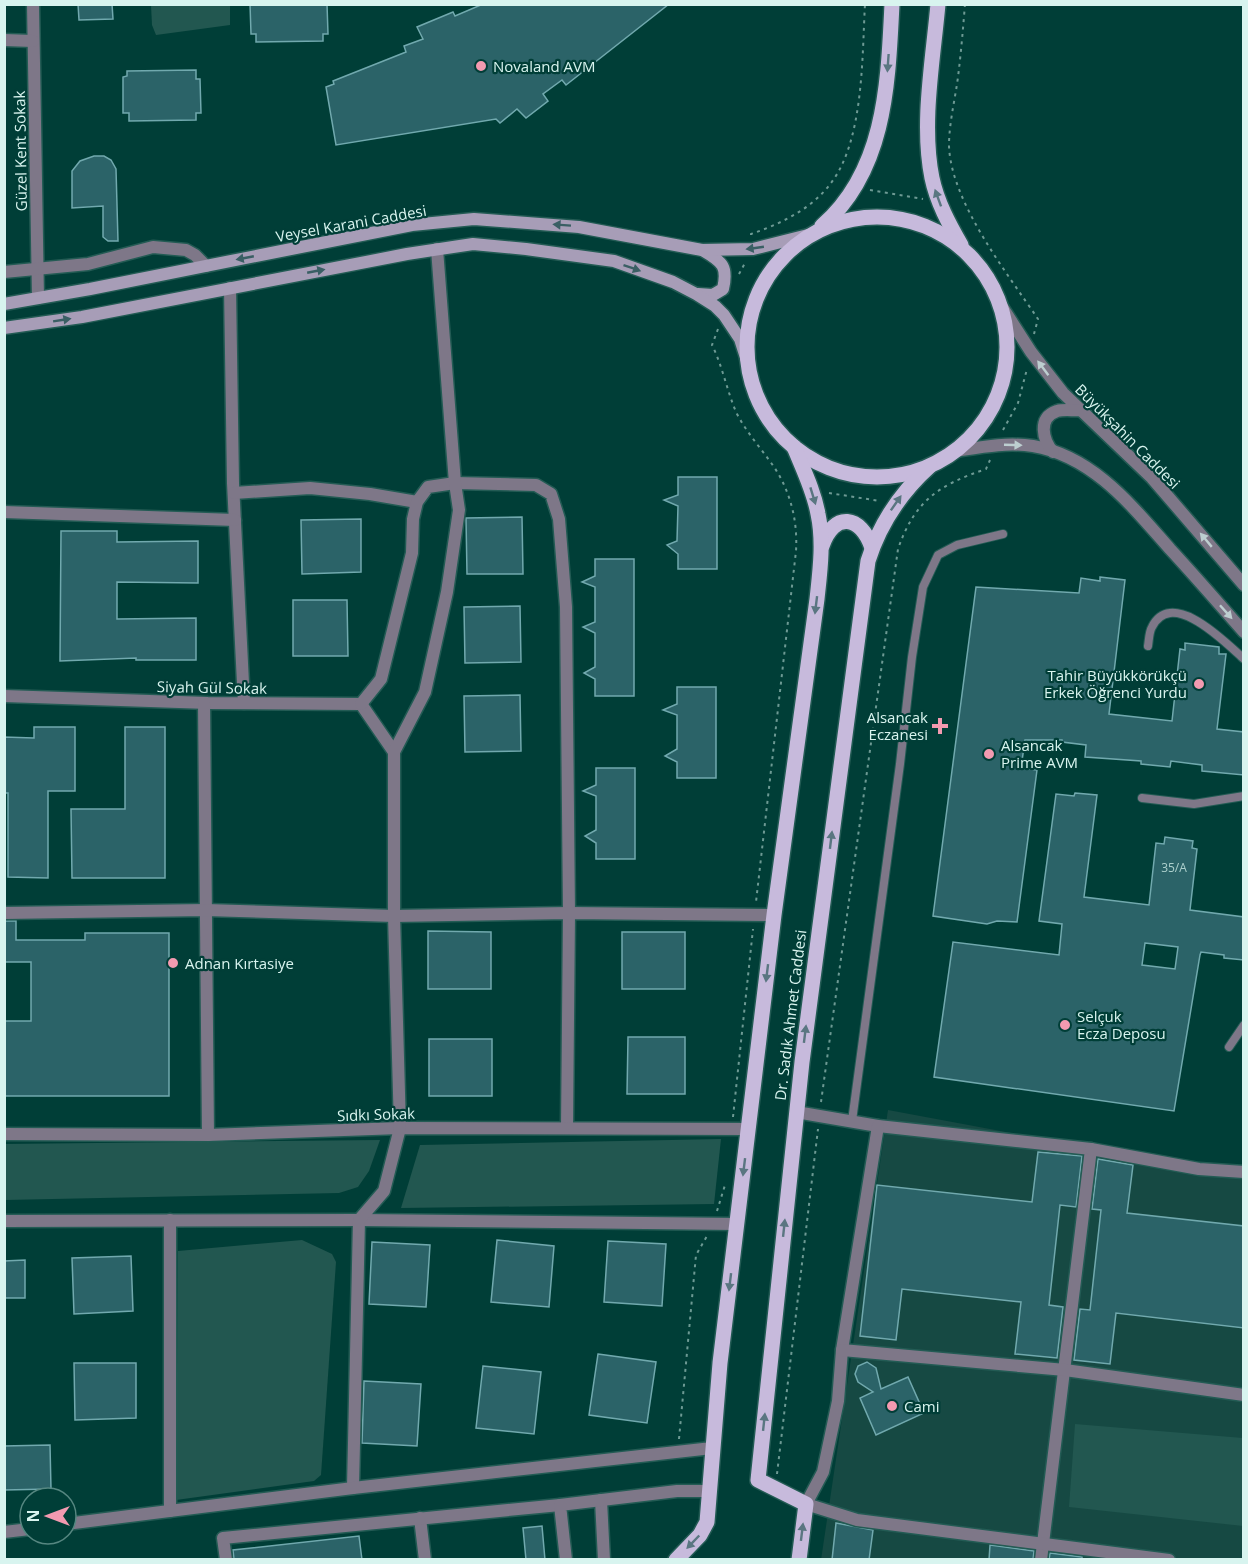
<svg xmlns="http://www.w3.org/2000/svg" width="1248" height="1564" font-family="'Open Sans',sans-serif">
<style>
.built{fill:#164943}
.green{fill:#225750}
.building{fill:#2b6368;stroke:#71a9ae;stroke-width:1.5;fill-rule:evenodd}
.lines{fill:none;stroke-linecap:round;stroke-linejoin:round}
.service-casing{stroke:#235b54;stroke-width:10}
.minor-casing{stroke:#235b54;stroke-width:15}
.tertiary-casing{stroke:#235b54;stroke-width:15}
.secondary-casing{stroke:#235b54;stroke-width:15}
.primary-casing{stroke:#235b54;stroke-width:18}
.path{stroke:#6d9a94;stroke-width:2;stroke-dasharray:3 4.5;stroke-linecap:butt}
.service{stroke:#7e7788;stroke-width:8}
.minor{stroke:#7e7788;stroke-width:12}
.tertiary{stroke:#7e7788;stroke-width:12}
.secondary{stroke:#a79db7;stroke-width:12}
.primary{stroke:#c7badc;stroke-width:15}
.oneway{fill:#5a7681}
.oneway2{fill:#3a5f64}
.oneway3{fill:#bdced0}
.poi-dot{fill:#f29ab0;stroke:#003e37;stroke-width:2}
.labels{text-anchor:middle;dominant-baseline:central;stroke-width:4.5;stroke-linejoin:round;paint-order:stroke}
.number-label{font-size:12px;fill:#add0cd}
.poi-label{font-size:15px;fill:#d8f4ef;stroke:#003e37;text-anchor:start}
.street-label{font-size:15px;fill:#d8f4ef;stroke:#003e37}
</style>
<rect width="100%" height="100%" fill="#003e37"/>
<path class="built" d="M888,1110l355,66v383l-422,1z"/>
<g class="green">
<path d="M151,5h79v20l-74,10 -4,-10z"/>
<path d="M721,1139l-7,65 -313,4 19,-63z"/>
<path d="M380,1140l-11,31 -11,16 -19,6 -334,7v-56z"/>
<path d="M302,1240l30,14 4,8 -15,213 -7,6 -138,19 2,-249z"/>
<path d="M1075,1424l168,14v88l-174,-19z"/>
</g>
<g class="building">
<path d="M78,4h34l1,15 -34,1z"/>
<path d="M250,4h77l1,30h-5v7l-67,1v-8h-5z"/>
<path d="M483,4h186l-103,81 -4,-5 -19,14 5,7 -22,17 -9,-9 -17,14 -4,-4 -160,26 -10,-58 8,-3 -1,-3 73,-29 -2,-6 19,-7 -6,-12 36,-15 2,4z"/>
<path d="M196,70v9h4l1,34h-5v7l-67,1v-8h-6v-36l4,-1v-5z"/>
<path d="M94,156h10l7,4 5,9 2,72h-10l-5,-4v-31l-31,2v-37l8,-10z"/>
<path d="M678,477h39v92h-39v-15l-11,-9 10,-4 1,-35 -14,-6 14,-5z"/>
<path d="M522,517l1,57h-56l-1,-56z"/>
<path d="M361,519v53l-59,2 -1,-54z"/>
<path d="M61,531h56v11l81,-1v42l-81,-1v37l79,-1v42h-60v-2l-76,3z"/>
<path d="M595,559h39v137h-39v-17l-11,-6 11,-6v-34l-12,-6 12,-5v-35l-13,-5 13,-6z"/>
<path d="M1100,577l25,3 -16,134 63,7 8,-72 5,1v-7l34,4v7h7l-9,75 27,3v43l-42,-4v-6l-31,-4 -1,6 -29,-3v-3l-56,-4 1,-12 -24,-3v-2h-37l-4,28 16,2 -20,152 -20,-1 -10,3 -54,-8 43,-329 103,6 2,-15 19,3z"/>
<path d="M293,600h54l1,56h-55z"/>
<path d="M520,606l1,56 -56,1 -1,-56z"/>
<path d="M677,687h39v91h-39v-16l-12,-6 12,-7v-34l-14,-5 14,-6z"/>
<path d="M520,695l1,56 -56,1 -1,-56z"/>
<path d="M34,727h41v64h-27v87l-40,-1v-84h-4v-56l30,1z"/>
<path d="M125,727h40v151h-93l-1,-69h54z"/>
<path d="M596,768h39v91h-39v-16l-11,-7 11,-6v-34l-13,-5 13,-6z"/>
<path d="M1075,793l22,2 -13,102 65,8 7,-62 8,1 1,-7 28,4 -1,7 5,1 -7,61 54,7v43l-20,-2v-3l-23,-3 -1,3 -26,156 -240,-34 19,-135 106,13 3,-31 -23,-3 17,-127 18,2zM1145,943l33,4 -3,22 -33,-4z"/>
<path d="M4,921h12v19h69v-7h84v163h-165v-75h27v-59h-27z"/>
<path d="M428,931l63,1v57h-63z"/>
<rect x="622" y="932" width="63" height="57"/>
<path d="M628,1037h57v57h-58z"/>
<rect x="429" y="1039" width="63" height="57"/>
<path d="M1038,1152l44,4 -6,51 -16,-2 -11,100 14,2 -6,51 -42,-4 6,-52 -119,-13 -6,51 -36,-4 17,-151 155,17z"/>
<path d="M1098,1159l35,6 -6,48 117,13v102l-128,-15 -6,51 -36,-4 6,-51 10,1 11,-100 -9,-1z"/>
<path d="M497,1240l57,6 -5,61 -58,-5z"/>
<path d="M608,1241l58,3 -4,62 -58,-4z"/>
<path d="M372,1242l58,3 -4,62 -57,-3z"/>
<path d="M131,1256l2,55 -59,3 -2,-56z"/>
<path d="M25,1260v38h-21v-37z"/>
<path d="M598,1354l58,8 -9,61 -58,-8z"/>
<path d="M867,1362l9,6 5,21 27,-12 16,36 -48,22 -16,-37 13,-6 -15,-10 -3,-8 3,-8z"/>
<path d="M74,1363h62v55l-61,2z"/>
<path d="M483,1366l58,6 -7,62 -58,-6z"/>
<path d="M364,1381l57,3 -4,62 -55,-3z"/>
<path d="M50,1445l1,44 -47,1v-44z"/>
<path d="M836,1523l37,7 -4,30h-37z"/>
<path d="M542,1526l3,34h-19l-3,-32z"/>
<path d="M359,1536l3,24h-128l-1,-10z"/>
<path d="M990,1545l44,6 -1,9h-44z"/>
<path d="M1050,1553l32,4v3h-33z"/>
</g>
<g class="lines">
<defs>
<g id="service">
<path d="M1148,646c1,-6 1,-14 4,-19 20,-40 74,16 92,32"/>
<path d="M1142,798l52,6 50,-8"/>
<path d="M1229,1047l15,-22"/>
<path d="M852,1121l48,-357 12,-107 11,-70 15,-32 19,-10 46,-11"/>
</g>
<g id="minor">
<path d="M33,4l5,294"/>
<path d="M4,40l29,1"/>
<path d="M4,272l84,-8 65,-17 33,3 9,5 11,11"/>
<path d="M230,288l3,195 11,220"/>
<path d="M234,493l76,-5 60,6 47,8"/>
<path d="M4,512l231,8"/>
<path d="M4,696l204,7 153,1 33,48"/>
<path d="M204,703l4,432"/>
<path d="M361,704l20,-25 31,-126 1,-34 4,-17 11,-15 27,-4 81,2 15,9 8,25 7,88 3,306 -2,215"/>
<path d="M4,913l202,-3 188,6 175,-3 205,2"/>
<path d="M796,1112l82,14 213,23 -50,411"/>
<path d="M878,1126l-36,224 -4,51 -15,71 -17,32 51,16 312,40"/>
<path d="M4,1134l204,1 192,-7 348,1"/>
<path d="M1091,1149l108,20 45,3"/>
<path d="M170,1220v291"/>
<path d="M4,1221l355,-1 378,4"/>
<path d="M842,1350l223,20 179,25"/>
<path d="M353,1488l6,-268 25,-29 16,-63 -6,-212v-164l31,-60 22,-100 12,-82 -4,-27 -18,-234"/>
<path d="M601,1500l3,60"/>
<path d="M420,1518l5,42"/>
<path d="M66,1524l287,-36 359,-40"/>
<path d="M4,1532l26,-3"/>
<path d="M226,1560l-3,-22 337,-33"/>
<path d="M566,1560l-6,-55 117,-14h32"/>
</g>
<g id="tertiary">
<path d="M999,302l32,50 32,41 89,85 92,107"/>
<path d="M955,451c26,-4 52,-9 78,-5 60,10 99,60 137,103 25,27 49,55 74,83"/>
<path d="M1053,452c-10,-12 -16,-34 4,-41 8,-2 17,0 25,-1"/>
</g>
<g id="secondary">
<path d="M698,294l15,1 10,-6c5,-22 0,-27 -19,-38"/>
<path d="M4,304l86,-15 322,-64 62,-6 105,8 123,23 51,-1 59,-15"/>
<path d="M4,328l78,-11 325,-63 66,-10 53,5 88,12 59,21 23,12 19,12 9,9 16,24 8,25"/>
</g>
<g id="primary">
<path d="M938,4c-5,56 -17,120 -6,174 5,24 17,46 29,67"/>
<circle cx="877" cy="347" r="130"/>
<path d="M822,226c64,-56 66,-143 70,-222"/>
<path d="M822,546c12,-35 39,-31 50,2"/>
<path d="M676,1560l24,-25 7,-13 13,-159 54,-448 43,-316c3,-28 7,-57 1,-85 -4,-23 -15,-45 -24,-67"/>
<path d="M799,1560l7,-56 -48,-24 44,-418 66,-501c12,-38 32,-68 62,-95"/>
</g>
</defs>
<use href="#service" class="service-casing"/>
<use href="#minor" class="minor-casing"/>
<use href="#tertiary" class="tertiary-casing"/>
<use href="#secondary" class="secondary-casing"/>
<use href="#primary" class="primary-casing"/>
<g class="path">
<path d="M965,4c-2,25 -4,49 -7,73 -3,23 -9,46 -9,69 2,56 58,127 89,173l-4,15"/>
<path d="M870,190l53,9"/>
<path d="M751,235v-1c29,-10 61,-25 80,-51 33,-43 31,-127 34,-179"/>
<path d="M739,274l6,-11"/>
<path d="M718,329l-6,16c11,22 15,47 25,69 9,17 21,31 32,46 20,26 29,58 27,91l-40,351"/>
<path d="M1003,430l15,-27 9,-34"/>
<path d="M829,493l51,8"/>
<path d="M821,1102l77,-553c17,-49 41,-64 88,-80l4,-9"/>
<path d="M733,1117l20,-188"/>
<path d="M717,1211l8,-26"/>
<path d="M679,1439l17,-184 11,-19"/>
<path d="M777,1474l41,-345"/>
</g>
<use href="#service" class="service"/>
<use href="#minor" class="minor"/>
<use href="#tertiary" class="tertiary"/>
<use href="#secondary" class="secondary"/>
<use href="#primary" class="primary"/>
</g>
<defs><path id="oneway-solid" d="M-6-.8H1V-3.2L6.5 0L1 3.2V.8H-6Z" transform="scale(1.5)"/></defs>
<g class="oneway">
<use href="#oneway-solid" transform="translate(888 63) rotate(94)"/>
<use href="#oneway-solid" transform="translate(938 198) rotate(-110)"/>
<use href="#oneway-solid" transform="translate(813 496) rotate(73)"/>
<use href="#oneway-solid" transform="translate(896 503) rotate(-55)"/>
<use href="#oneway-solid" transform="translate(816 605) rotate(97)"/>
<use href="#oneway-solid" transform="translate(831 840) rotate(-83)"/>
<use href="#oneway-solid" transform="translate(767 973) rotate(97)"/>
<use href="#oneway-solid" transform="translate(805 1034) rotate(-83)"/>
<use href="#oneway-solid" transform="translate(744 1167) rotate(97)"/>
<use href="#oneway-solid" transform="translate(784 1228) rotate(-84)"/>
<use href="#oneway-solid" transform="translate(730 1282) rotate(97)"/>
<use href="#oneway-solid" transform="translate(764 1422) rotate(-84)"/>
<use href="#oneway-solid" transform="translate(802 1532) rotate(-83)"/>
<use href="#oneway-solid" transform="translate(693 1542) rotate(134)"/>
</g>
<g class="oneway2">
<use href="#oneway-solid" transform="translate(562 225) rotate(-176)"/>
<use href="#oneway-solid" transform="translate(755 248) rotate(172)"/>
<use href="#oneway-solid" transform="translate(245 258) rotate(169)"/>
<use href="#oneway-solid" transform="translate(632 268) rotate(19)"/>
<use href="#oneway-solid" transform="translate(316 271) rotate(-11)"/>
<use href="#oneway-solid" transform="translate(62 320) rotate(-9)"/>
</g>
<g class="oneway3">
<use href="#oneway-solid" transform="translate(1043 368) rotate(-127)"/>
<use href="#oneway-solid" transform="translate(1013 445) rotate(2)"/>
<use href="#oneway-solid" transform="translate(1206 540) rotate(-130)"/>
<use href="#oneway-solid" transform="translate(1226 612) rotate(48)"/>
</g>
<g class="poi-dot">
<circle cx="481" cy="66" r="6"/>
<circle cx="1199" cy="684" r="6"/>
<path d="M937 717h6v6h6v6h-6v6h-6v-6h-6v-6h6z"/>
<circle cx="989" cy="754" r="6"/>
<circle cx="173" cy="963" r="6"/>
<circle cx="1065" cy="1025" r="6"/>
<circle cx="892" cy="1406" r="6"/>
</g>
<g class="labels">
<g class="number-label">
<text x="1174" y="867">35/A</text>
</g>
<g class="poi-label">
<text x="493" y="66">Novaland AVM</text>
<text x="1187" y="675" text-anchor="end">Tahir Büyükkörükçü<tspan x="1187" dy="17">Erkek Öğrenci Yurdu</tspan></text>
<text x="928" y="717" text-anchor="end">Alsancak<tspan x="928" dy="17">Eczanesi</tspan></text>
<text x="1001" y="745">Alsancak<tspan x="1001" dy="17">Prime AVM</tspan></text>
<text x="185" y="963">Adnan Kırtasiye</text>
<text x="1077" y="1016">Selçuk<tspan x="1077" dy="17">Ecza Deposu</tspan></text>
<text x="904" y="1406">Cami</text>
</g>
<g class="street-label">
<text transform="translate(20 151) rotate(-91)">Güzel Kent Sokak</text>
<text transform="translate(351 223) rotate(-10)">Veysel Karani Caddesi</text>
<text transform="translate(1128 436) rotate(45)">Büyükşahin Caddesi</text>
<text transform="translate(212 687) rotate(1)">Siyah Gül Sokak</text>
<text transform="translate(790 1015) rotate(-83)">Dr. Sadık Ahmet Caddesi</text>
<text transform="translate(376 1114) rotate(-2)">Sıdkı Sokak</text>
</g>
</g>
<rect width="1248" height="1564" fill="none" stroke="#d8f4ef" stroke-width="12"/>
<g transform="translate(48 1516) rotate(270)"><circle r="28" fill="#003e37" stroke="#568781" stroke-width="1.5"/>
<path d="M0-4.5L10 22L0 15L-10 22Z" fill="#f29ab0"/>
<text y="-9" font-size="16" font-weight="bold" text-anchor="middle" fill="#d8f4ef">N</text>
</g>
</svg>
